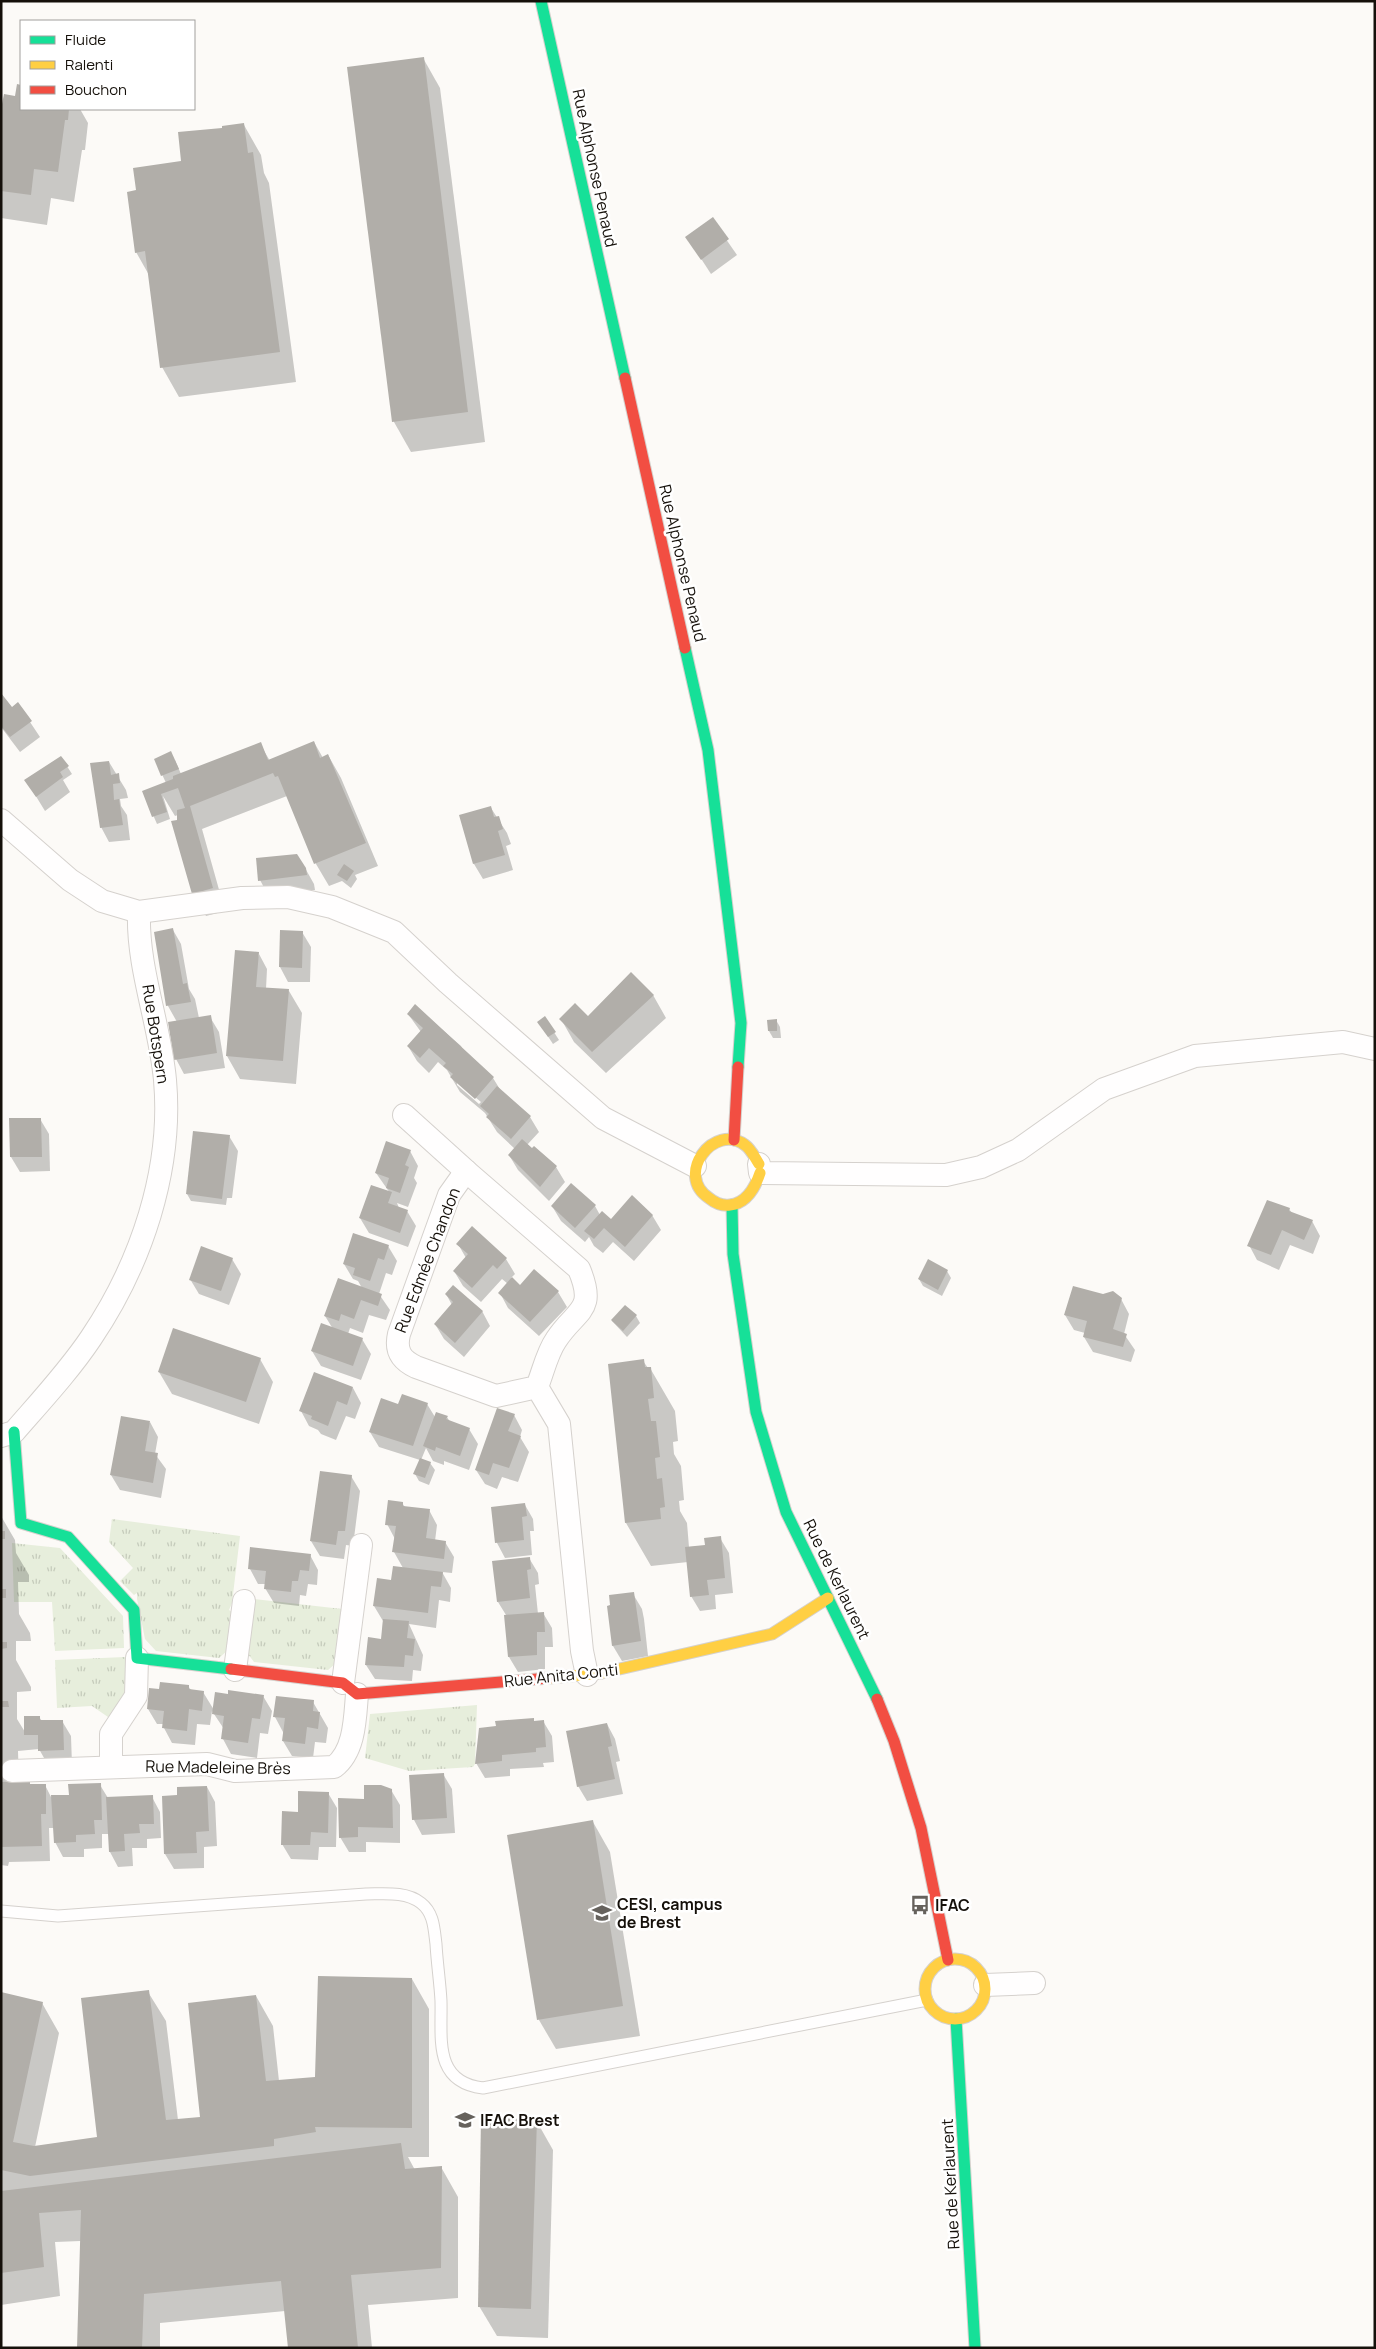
<svg xmlns="http://www.w3.org/2000/svg" width="1376" height="2349" font-family="Manrope,sans-serif">
<style>
.grass{fill:url(#grass-tufts)}
.shadow{fill:#0003;fill-rule:evenodd}
.building{fill:#b1aea9}
.lines{fill:none;stroke-linecap:round;stroke-linejoin:round}
.lane-casing{stroke:#d5d1cd;stroke-width:13}
.street-casing{stroke:#d5d1cd;stroke-width:24}
.fast-casing{stroke:#d5d1cd;stroke-width:13}
.slow-casing{stroke:#d5d1cd;stroke-width:13}
.jam-casing{stroke:#d5d1cd;stroke-width:13}
.lane{stroke:#fffefe;stroke-width:11}
.street{stroke:#fffefe;stroke-width:22}
.fast{stroke:#16e098;stroke-width:11}
.slow{stroke:#ffcf43;stroke-width:11}
.jam{stroke:#f24e42;stroke-width:11}
.labels{text-anchor:middle;dominant-baseline:central;stroke-width:5;stroke-linejoin:round;paint-order:stroke}
.street-label{font-size:16px;fill:#15100a;stroke:#fff}
.poi-label{font-size:16px;font-weight:bold;fill:#15100a;stroke:#fff;text-anchor:start}
</style>
<defs>
<pattern id="grass-tufts" width="24" height="20" patternUnits="userSpaceOnUse" patternTransform="scale(1.25)"><rect width="24" height="20" fill="#e7eedc"/><path d="M3 7l-1-3M5 7V3M7 7l1-3M15 17l-1-3M17 17v-4M19 17l1-3" fill="none" stroke="#c5cbbb"/></pattern>
</defs>
<rect width="100%" height="100%" fill="#fcfaf7"/>
<g class="grass">
<path d="M112,1519l128,17 -8,67 -3,7 3,2 -5,39 -8,7 -63,-7 -11,-12 -8,-40v-6l-3,2 -14,-14 13,-13 -24,-26z"/>
<path d="M12,1543l48,5 63,68 1,32 -69,3 -3,-49h-38z"/>
<path d="M254,1599l88,10 -7,55 -7,6 -74,-8 -6,-8z"/>
<path d="M125,1657l1,38 -18,22 -16,-11 -35,2 -2,-48z"/>
<path d="M477,1705l-2,59 -2,3 -64,4 -44,-13 5,-44z"/>
</g>
<g class="shadow">
<path d="M423,58l17,30 45,354 -74,10 -17,-30z"/>
<path d="M18,86h3v23h59l8,14 -3,27h-3l-8,52 -23,-4 -4,27 -46,-7v-108l15,-13z"/>
<path d="M244,125l17,30 3,18 5,10 27,199 -117,15 -17,-30 -13,-92 -13,-23 2,-61 45,-28 41,-33z"/>
<path d="M712,219l25,36 -26,19 -24,-37z"/>
<path d="M1,695l10,14 7,-5 22,33 -20,15 -19,-25z"/>
<path d="M314,742l9,16 5,-3 13,23 37,88 -23,9 2,4 -6,9 -9,-7 -13,5 -13,-22 -29,-68 -85,33 23,82 -19,5 -13,-22 -15,-79 -3,1 -12,-20 7,23 -13,5 -14,-32 23,-9 -11,-24 20,1 6,14 79,-30 10,17z"/>
<path d="M61,757l11,17 -9,6 7,12 -25,19 -19,-31z"/>
<path d="M109,762l17,28 2,8 -8,1 1,7 6,9 3,25 -21,2 -8,-15z"/>
<path d="M491,808l16,25 4,11 -5,2 7,24 -30,9 -9,-15 -13,-48z"/>
<path d="M305,868l9,16 1,6 -47,5 -8,-15z"/>
<path d="M173,930l8,14 8,45 6,10 4,19 11,-1 9,15 6,36 -41,6 -8,-15 1,-37 -9,-16z"/>
<path d="M302,932l9,15 -1,35h-22l-8,-15z"/>
<path d="M259,954l8,15 -1,20 23,2 13,22 -6,71 -56,-5 -13,-23z"/>
<path d="M653,995l13,23 -60,55 -32,-31 -13,-23 27,-2z"/>
<path d="M415,1006l46,40 3,6 29,26 8,13 29,26 9,15 -12,13 5,4 2,-2 22,20 9,15 -16,19 -31,-31 -9,-15 6,-6 -18,-17 -12,-19 -25,-21 -13,-22 -9,-8 -9,11 -12,-12 -9,-15 13,-14 -13,-18zM457,1082l24,20 -2,2 -22,-19z"/>
<path d="M545,1018l14,22 -6,4 -10,-15z"/>
<path d="M776,1020l4,7 1,11h-8l-4,-7z"/>
<path d="M40,1119l9,15 1,37 -30,1 -9,-15z"/>
<path d="M229,1136l9,15 -6,47h-5l-1,7 -35,-4 -4,-7z"/>
<path d="M410,1151l8,15 -4,12 3,5 -9,24 -11,-4 2,5 8,3 9,15 -8,21 -39,-14 -9,-15 30,-25 -14,-20z"/>
<path d="M552,1206h43l5,9 11,6 41,-6 9,15 -27,31 -21,-19 -10,11 -9,-7 -5,-9 -4,5 -24,-21z"/>
<path d="M1289,1209l3,4 20,8 8,15 -7,18 -23,-9 -11,25 -22,-10 -8,-15z"/>
<path d="M473,1228l33,31 9,15 -4,4 9,9 14,-16 24,21 9,15 -28,29 -31,-28 -8,-15 8,-9 -6,-5 -21,23 -18,-16 -9,-15 12,-13 -8,-14z"/>
<path d="M388,1246l9,15 -5,14 -6,-2 -7,21 11,16 -4,10 -17,-5 -6,18 -13,-5 -2,6 14,5 9,15 -10,26 -40,-14 -9,-15 21,-22 -8,-13 37,-28 -4,-7 -5,-2 -9,-15z"/>
<path d="M232,1259l9,15 -12,31 -30,-11 -9,-15z"/>
<path d="M947,1271l4,7 -9,18 -19,-10 -4,-7z"/>
<path d="M446,1294l36,17 8,15 -26,31 -20,-18 -9,-15 17,-19z"/>
<path d="M1121,1299l8,15 -5,20 11,16 -4,12 -38,-10 -9,-15 1,-4 -11,-3 -9,-15z"/>
<path d="M636,1316l4,7 -13,14 -15,-16z"/>
<path d="M260,1359l13,23 -14,42 -87,-30 -13,-22z"/>
<path d="M643,1361l5,7h2l25,43 3,30 -5,1 1,12 7,12 3,34 -5,1 1,10 7,12 2,24 17,-1 14,-8 9,15 4,40 -18,2 1,14 -16,2 -9,-15 -3,-34 -37,4 -25,-43z"/>
<path d="M353,1388l8,15 -6,16 -9,-3 -10,24 -15,-6 -3,-4 -9,-4 -8,-15z"/>
<path d="M427,1404l8,13h12l3,5 19,7 9,15 -9,26 -25,-9v4l-11,-4 -7,-13 -5,12 9,3 5,7 -6,15 -10,-4 -4,-7 5,-14 -41,-13 -9,-15 29,-26z"/>
<path d="M514,1415l8,15 -2,7 9,15 -11,30 -16,-5 -5,12 -12,-5 -9,-14z"/>
<path d="M150,1422l8,15 -3,17 11,15 -5,29 -41,-8 -9,-15z"/>
<path d="M321,1472l30,4 9,15 -7,55 -7,-1 -2,14 -24,-3 -9,-15z"/>
<path d="M402,1503l3,4 24,3 8,15 -2,16 10,1 9,15 -2,16 -10,-1 9,16 -1,14 -11,-2 -3,28 -27,-4 14,31 -2,16 -8,-1 -1,11 -37,-2 -9,-14 16,-25 1,-19 -9,-15 29,-38 -9,-16 1,-13 -8,-15z"/>
<path d="M525,1505l8,14 1,12h-4l2,24 -27,3 -8,-15 -4,-35z"/>
<path d="M1,1516l14,24 1,13 13,22v7h-11l1,32 11,19 1,8h-15v19l15,27v4l-14,1v27l8,13 14,-15 3,4h20l9,15 1,29h-24l-9,-16 -21,2 1,31h10l2,4 14,-1 6,12 19,-1 30,-11 8,13 44,-1 8,15 1,26 -14,1v9h-15l1,18 -15,1 -8,-15 -1,-18h-7v14l-18,1v8h-21l-8,-15 -1,-14h-5l1,33 -41,1 -1,4 -7,-1z"/>
<path d="M310,1555l8,15 -1,15 -9,-1 -2,12 -6,-1 -1,11 -25,-3 -9,-15 1,-4h-8l-8,-15z"/>
<path d="M529,1558l9,15 1,11 -4,1 3,29 5,-1 9,15 1,19h-8v22l-27,3 -9,-15 -3,-42 -8,-13z"/>
<path d="M633,1594l9,15 2,10 4,37 -26,5 -9,-15 -4,-39z"/>
<path d="M188,1686l3,4 12,2 11,18 49,-14 9,15 -4,23 -8,-1 -3,25 -26,-4 -8,-15 1,-10 -12,-18 -2,14 -13,-1 -2,21 -23,-2 -8,-15v-4h-7l-9,-15 12,-19z"/>
<path d="M313,1702l15,26 -2,15 -11,-1 -2,16 -21,-2 -9,-15v-9l-8,-15z"/>
<path d="M543,1721l9,15 2,26 -11,1 1,4 -34,2v7l-25,2 -9,-15 58,-41z"/>
<path d="M607,1724l8,15 5,22 -4,1 7,32 -36,7 -9,-15z"/>
<path d="M443,1774l9,15 3,44 -33,2 -8,-15 -3,-44z"/>
<path d="M207,1787l8,15 2,44 -13,1v21l-30,1 -9,-15 14,-58z"/>
<path d="M391,1790l9,15v38l-34,-1v10h-17l-9,-15 25,-37z"/>
<path d="M328,1793l9,15 -1,39h-17l-1,13 -27,-1 -9,-15 17,-31z"/>
<path d="M593,1822l17,30 30,184 -84,13 -17,-29z"/>
<path d="M412,1979l17,30v148h-21l7,13 26,-3 17,30v101l-90,7 4,43h-83l-4,-37 -125,12v25h-82l3,-107 -26,1 5,54 -59,9v-312l41,10 17,30 -24,114 63,-9 50,-146 18,29 12,99 23,-2 55,-122 17,30 6,55 37,-3z"/>
<path d="M536,2120l17,30 -5,188 -51,-2 -18,-30z"/>
</g>
<g class="building">
<path d="M424,57l44,355 -76,10 -45,-355z"/>
<path d="M17,84l4,1v24h48l-1,11h-3l-7,52 -24,-3 -3,26 -30,-4v-82l3,-15 11,2z"/>
<path d="M244,123l4,30 5,-1 27,200 -120,16 -15,-117 -10,2 -8,-61 9,-2 -3,-22 48,-7 -3,-29 44,-4v-2z"/>
<path d="M713,217l16,22 -28,21 -16,-23z"/>
<path d="M1,693l11,14 6,-5 14,19 -22,16 -9,-11z"/>
<path d="M314,741l6,17 8,-4 38,89 -52,21 -36,-88 -3,1 -2,-4 -83,33 23,82 -21,6 -21,-73 6,-1v-10l8,-2 -7,-20 -17,6 6,18 -15,5 -10,-26 31,-12v-3l88,-34 7,18z"/>
<path d="M171,751l8,18 -18,7 -7,-17z"/>
<path d="M61,756l8,10 -9,6 3,5 -27,20 -12,-17z"/>
<path d="M109,761l2,14 8,-2 1,10 -7,1 1,16 5,-1 4,26 -23,3 -10,-65z"/>
<path d="M491,806l3,11 5,-1 4,13 -5,2 7,24 -32,9 -14,-49z"/>
<path d="M297,854l9,14 1,7 -49,6 -2,-23z"/>
<path d="M344,864l10,7 -7,10 -10,-6z"/>
<path d="M173,928l10,56 4,-1 4,19 -25,4 -12,-74z"/>
<path d="M280,930l23,1 -1,37 -23,-1z"/>
<path d="M235,950l24,2 -3,35 33,2 -6,72 -57,-5z"/>
<path d="M631,972l23,23 -62,57 -33,-33 16,-16 13,13z"/>
<path d="M415,1004l79,73 -19,22 -25,-22 3,-3 -10,-8 3,-3 -17,-15 -9,10 -13,-12 16,-18 -16,-14z"/>
<path d="M211,1015l6,38 -43,7 -6,-38z"/>
<path d="M545,1016l11,16 -8,5 -11,-15z"/>
<path d="M777,1019v12h-9l-1,-11z"/>
<path d="M497,1086l34,30 -20,23 -25,-22 3,-3 -9,-8z"/>
<path d="M9,1118h32l1,39h-32z"/>
<path d="M193,1131l37,4 -8,64 -36,-5z"/>
<path d="M522,1139l10,9 2,-2 23,20 -17,21 -32,-32z"/>
<path d="M386,1141l25,9 -6,15 4,2 -9,26 -14,-5 3,-10 -14,-5z"/>
<path d="M571,1183l25,22 -21,23 -24,-22z"/>
<path d="M371,1185l21,7 -4,11 20,7 -8,23 -41,-15z"/>
<path d="M632,1195l21,20 -28,32 -21,-19 -10,11 -10,-8 18,-20 9,8z"/>
<path d="M1267,1200l23,8 -1,3 24,9 -9,20 -22,-10 -11,25 -24,-9z"/>
<path d="M472,1226l35,32 -10,11 -4,-4 -21,23 -19,-17 15,-17 -12,-10z"/>
<path d="M353,1233l36,12 -5,15 -6,-2 -8,23 -17,-6 2,-7 -12,-4z"/>
<path d="M201,1246l32,12 -12,33 -32,-11z"/>
<path d="M928,1259l20,11 -10,20 -20,-11z"/>
<path d="M534,1269l25,22 -29,31 -32,-29 14,-16 8,8z"/>
<path d="M338,1278l44,16 -4,12 -17,-6 -7,19 -13,-5 -2,7 -15,-5z"/>
<path d="M453,1285l30,26 -28,32 -21,-19 19,-22 -8,-8z"/>
<path d="M1073,1286l30,8 10,-3 9,7 -9,31 14,5 -4,13 -40,-10 4,-16 -23,-6z"/>
<path d="M625,1305l12,10 -14,16 -12,-11z"/>
<path d="M321,1323l42,15 -10,28 -42,-15z"/>
<path d="M173,1328l88,30 -15,44 -88,-30z"/>
<path d="M644,1359l1,8h6l3,31 -6,1 3,22h5l4,36 -5,1 2,21 5,-1 3,29 -5,1 1,11 -36,4 -17,-159z"/>
<path d="M314,1372l39,15 -6,18 -10,-4 -9,25 -17,-7 1,-3 -13,-5z"/>
<path d="M402,1394l26,9 -15,43 -44,-14 12,-34 17,6z"/>
<path d="M497,1408l18,6 -7,17 13,5 -12,32 -16,-5 -4,12 -14,-5z"/>
<path d="M436,1412l12,4 -2,3 24,9 -10,28 -24,-9 -1,4 -12,-5z"/>
<path d="M121,1416l29,5 -5,30 13,2 -5,30 -43,-8z"/>
<path d="M420,1458l11,4 -6,16 -12,-4z"/>
<path d="M320,1471l32,4 -7,56h-7l-2,14 -26,-4z"/>
<path d="M388,1500l15,2v4l27,3 -4,29 20,3 -2,18 -52,-7 4,-26 -11,-1z"/>
<path d="M525,1503l2,13 -5,1 2,23 -29,3 -4,-36z"/>
<rect x="1" y="1531" width="4" height="8"/>
<path d="M721,1536l4,42 -18,2 2,15 -19,2 -5,-50 20,-2 -1,-7z"/>
<path d="M250,1547l61,7 -2,17 -9,-1 -2,11h-6l-1,11 -27,-3 2,-18 -18,-2z"/>
<path d="M530,1557l1,12 -4,1 3,28 -33,4 -5,-41z"/>
<path d="M393,1566l50,6 -2,15 -10,-1 -3,27 -55,-7 4,-28 14,2z"/>
<rect x="1" y="1589" width="5" height="9"/>
<path d="M634,1592l7,49 -29,5 -5,-40 3,-1 -1,-10z"/>
<path d="M544,1612l1,20h-8v23l-29,2 -4,-42z"/>
<path d="M383,1619l26,2 -2,17 8,1 -2,17 -8,-1 -1,12 -39,-2 3,-28 13,2z"/>
<path d="M1,1642h6v6l-6,1z"/>
<path d="M160,1682l29,3v4l15,2 -2,20 -13,-2 -2,22 -25,-3 2,-17 -17,-2 2,-21 10,1z"/>
<path d="M228,1690l36,5 -4,24 -8,-1 -4,25 -27,-4 3,-23 -12,-2 3,-22 13,2z"/>
<path d="M276,1696l38,4 -1,11 7,1 -2,17 -11,-2 -2,17 -23,-3 3,-23 -12,-1z"/>
<path d="M1,1701h7l1,6h-8z"/>
<path d="M24,1716h16v4h23l1,30 -26,1v-16h-14z"/>
<path d="M534,1718v3l10,-1 2,27 -10,1v4l-34,3v6l-27,3 4,-36 17,-2 -1,-5z"/>
<path d="M607,1723l5,23 -4,1 7,32 -38,8 -11,-56z"/>
<path d="M444,1773l3,45 -35,2 -3,-45z"/>
<path d="M30,1781v3h16v30h-5l1,32 -41,1v-65z"/>
<path d="M101,1783l1,37h-8l1,14 -19,1v7l-22,1 -3,-48h18l-1,-11z"/>
<path d="M364,1785h17l11,4 1,39 -35,-1v10l-19,1 -1,-40 26,1z"/>
<path d="M207,1786l2,45 -13,1 1,21 -33,1 -2,-58 15,-1v-8z"/>
<path d="M298,1791l31,1 -1,41 -17,-1 -1,13h-29l1,-34 16,1z"/>
<path d="M153,1795l1,29h-15l1,9 -16,1 1,17 -16,1 -3,-55z"/>
<path d="M593,1820l30,186 -86,14 -30,-185z"/>
<path d="M318,1976l94,2v150l-97,-1 1,5 -42,7v7l-244,30 -29,-6v-178l42,10 -30,140 21,4 63,-9 -16,-139 68,-8 17,130 34,-3 -12,-114 68,-8 10,86 49,-4z"/>
<path d="M481,2117l56,2 -6,190 -53,-2z"/>
<path d="M401,2143l4,26 37,-3 -1,102 -90,7 7,73h-70l-7,-67 -137,13 -2,54h-65l4,-138 -42,3 5,54 -43,6v-82z"/>
</g>
<g class="lines">
<defs>
<path id="lane" d="M1,1911l57,5 308,-22c17,0 40,-3 55,9 13,10 13,26 15,41 1,19 4,38 5,57 1,37 -8,81 42,87l444,-88"/>
<g id="street">
<path d="M1,820l69,60 32,21 37,11 103,-14 46,-1 44,10 62,25 54,51 155,135 92,48"/>
<path d="M404,1115l62,56"/>
<path d="M759,1164l1,9 186,2 35,-8 37,-17 86,-61 91,-33 148,-14 32,7"/>
<path d="M537,1387l-41,9 -80,-29c-15,-7 -21,-16 -17,-33l50,-139 17,-24 113,98c18,43 -3,40 -23,71 -9,13 -13,32 -19,47l22,37 23,227 5,24"/>
<path d="M1,1436l13,-4c26,-30 55,-61 77,-94 50,-74 82,-168 74,-258 -5,-56 -28,-112 -26,-168"/>
<path d="M235,1670l9,-69"/>
<path d="M343,1683l18,-138"/>
<path d="M111,1767v-33l25,-38 1,-38"/>
<path d="M12,1771l195,-7 28,7 99,-4c21,-16 21,-49 23,-73"/>
<path d="M985,1985l49,-2"/>
</g>
<g id="fast">
<path d="M541,1l84,377"/>
<path d="M685,648l23,102 33,273 -3,44"/>
<path d="M732,1205l1,49 23,158 30,100 91,187"/>
<path d="M14,1432l7,91 47,14 66,73 3,48 94,11"/>
<path d="M956,2019l19,329"/>
</g>
<g id="slow">
<path d="M759,1164c-4,-6 -8,-15 -14,-19 -31,-23 -71,30 -36,53 6,5 13,8 21,7 17,-2 25,-17 30,-32"/>
<path d="M549,1678l53,-5 170,-39 56,-36"/>
<circle cx="955" cy="1989" r="30"/>
</g>
<g id="jam">
<path d="M625,378l60,270"/>
<path d="M734,1140l4,-73"/>
<path d="M231,1669l112,14 14,11 192,-16"/>
<path d="M877,1699l17,42 27,87 27,132"/>
</g>
</defs>
<use href="#lane" class="lane-casing"/>
<use href="#street" class="street-casing"/>
<use href="#fast" class="fast-casing"/>
<use href="#slow" class="slow-casing"/>
<use href="#jam" class="jam-casing"/>
<use href="#lane" class="lane"/>
<use href="#street" class="street"/>
<use href="#fast" class="fast"/>
<use href="#slow" class="slow"/>
<use href="#jam" class="jam"/>
</g>
<defs>
<symbol id="bus-bare" viewBox="-9 -9 18 18"><path d="M-5-6H5V4H4V6H2V4H-2V6H-4V4H-5ZM-3.5-4V0h7V-4ZM-3.5 1.2v1.5H-2V1.2ZM2 1.2v1.5H3.5V1.2Z" fill="#66625d" stroke="#fff" stroke-width="2.5" paint-order="stroke"/></symbol>
<symbol id="university-bare" viewBox="-9 -9 18 18"><path d="M0-5L7-2L0 1L-7-2ZM-4 1L0 2.5L4 1V4Q0 6-4 4Z" fill="#66625d" stroke="#fff" stroke-width="2.5" paint-order="stroke"/></symbol>
</defs>
<g fill-rule="evenodd">
<use href="#bus-bare" x="906" y="1891" width="28" height="28"/>
<use href="#university-bare" x="588" y="1899" width="28" height="28"/>
<use href="#university-bare" x="451" y="2106" width="28" height="28"/>
</g>
<g class="labels">
<g class="street-label">
<text transform="translate(595 168) rotate(78)">Rue Alphonse Penaud</text>
<text transform="translate(683 563) rotate(77)">Rue Alphonse Penaud</text>
<text transform="translate(156 1034) rotate(81)">Rue Botspern</text>
<text transform="translate(427 1260) rotate(-69)">Rue Edmée Chandon</text>
<text transform="translate(837 1579) rotate(64)">Rue de Kerlaurent</text>
<text transform="translate(561 1675) rotate(-6)">Rue Anita Conti</text>
<text transform="translate(218 1767) rotate(1)">Rue Madeleine Brès</text>
<text transform="translate(950 2184) rotate(-93)">Rue de Kerlaurent</text>
</g>
<g class="poi-label">
<text x="617" y="1904">CESI, campus<tspan x="617" dy="18">de Brest</tspan></text>
<text x="935" y="1905">IFAC</text>
<text x="480" y="2120">IFAC Brest</text>
</g>
</g>
<rect width="1376" height="2349" fill="none" stroke="#15100a" stroke-width="5"/>
<rect x="20" y="20" width="175" height="90" fill="#ffffff" stroke="#a19f9d"/>
<rect x="30" y="36" width="25" height="8" fill="#16e098" stroke="#a19f9d"/>
<text x="65" y="45" font-size="15" fill="#15100a">Fluide</text>
<rect x="30" y="61" width="25" height="8" fill="#ffcf43" stroke="#a19f9d"/>
<text x="65" y="70" font-size="15" fill="#15100a">Ralenti</text>
<rect x="30" y="86" width="25" height="8" fill="#f24e42" stroke="#a19f9d"/>
<text x="65" y="95" font-size="15" fill="#15100a">Bouchon</text>
</svg>
